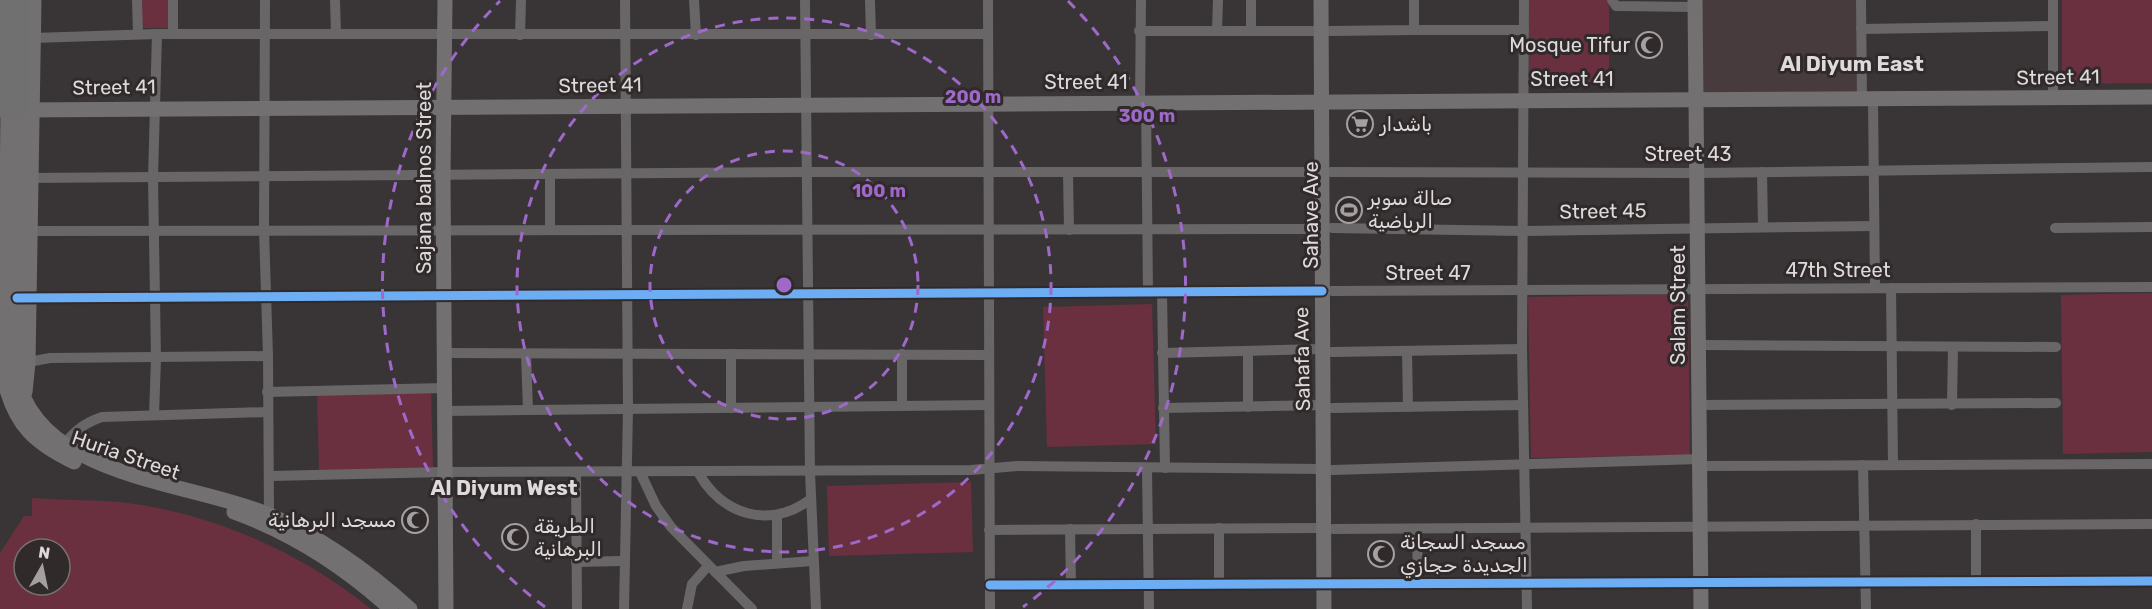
<svg xmlns="http://www.w3.org/2000/svg" width="2152" height="609" font-family="Rubik,Cairo,sans-serif">
<style>
.built{fill:#483b3e}
.green{fill:#6a303f;fill-rule:evenodd}
.lines{fill:none;stroke-linecap:round;stroke-linejoin:round}
.street{stroke:#686666;stroke-width:10}
.secondary{stroke:#737072;stroke-width:15}
.primary{stroke:#717070;stroke-width:16}
.cycleway-casing{stroke:#302a2b;stroke-width:13}
.cycleway{stroke:#6dadf4;stroke-width:9}
.ring{fill:none;stroke:#9e69c9;stroke-width:3;stroke-dasharray:10 8}
.labels{text-anchor:middle;dominant-baseline:central;stroke-width:6;stroke-linejoin:round;paint-order:stroke}
.poi-label{font-size:20px;fill:#dedadb;stroke:#302a2b;text-anchor:start}
.street-label{font-size:20px;fill:#dedadb;stroke:#302a2b}
.neighbourhood-label{font-size:21px;font-weight:bold;fill:#dedadb;stroke:#302a2b}
.centre{fill:#9e69c9;stroke:#302a2b;stroke-width:3}
.ring-label{font-size:18px;text-anchor:middle;font-weight:bold;fill:#9e69c9;stroke:#302a2b;stroke-width:6;stroke-linejoin:round;paint-order:stroke}
</style>
<rect width="100%" height="100%" fill="#393536"/>
<path class="built" d="M1698,0h158l2,91 -160,2z"/>
<g class="green">
<path d="M141,0h29l1,28h-30z"/>
<rect x="1529" y="0" width="80" height="82"/>
<path d="M2062,0h90v83l-90,1z"/>
<path d="M2152,293v159l-89,2 -2,-159z"/>
<path d="M1688,294l2,161 -159,3 -3,-161z"/>
<path d="M1152,304l4,140 -109,3 -4,-140z"/>
<path d="M431,390l2,79 -114,3 -2,-79z"/>
<path d="M971,482l2,70 -144,4 -2,-70z"/>
<path d="M32,498c29,2 58,2 87,4 92,10 181,50 252,107h-371v-56l24,-37h8zM24,549h36v36h-36z"/>
</g>
<g class="lines">
<g class="street">
<path d="M137,0l1,34"/>
<path d="M173,0v34"/>
<path d="M265,0l-1,230 4,126 1,159"/>
<path d="M335,0l1,34"/>
<path d="M694,0l2,35"/>
<path d="M805,0l5,472 6,137"/>
<path d="M870,0l1,35"/>
<path d="M988,0l2,609"/>
<path d="M1524,0l-2,349 5,260"/>
<path d="M1612,0l4,6 79,1"/>
<path d="M1861,0l1,100"/>
<path d="M1861,29l192,-3"/>
<path d="M1217,30l1,-30"/>
<path d="M1251,30v-30"/>
<path d="M1414,30h110"/>
<path d="M1139,31h182"/>
<path d="M1330,31l84,-1v-30"/>
<path d="M520,35l1,-35"/>
<path d="M33,38l124,-4h831"/>
<path d="M2053,97v-97"/>
<path d="M1873,100l2,188"/>
<path d="M1140,103l1,-103"/>
<path d="M1146,103l2,190"/>
<path d="M1331,172l367,1 454,-6"/>
<path d="M1762,172l1,55"/>
<path d="M1068,174l1,56"/>
<path d="M26,178l781,-6h515"/>
<path d="M1332,228l191,3 351,-5"/>
<path d="M2055,228l97,-1"/>
<path d="M550,230v-56"/>
<path d="M25,231l1296,-2"/>
<path d="M1891,288l2,176"/>
<path d="M1332,291l820,-4"/>
<path d="M1162,293l3,175"/>
<path d="M23,298l1299,-7"/>
<path d="M1700,345l356,2"/>
<path d="M1248,351v56"/>
<path d="M1407,351l1,56"/>
<path d="M1332,352l190,-3"/>
<path d="M444,353l545,2"/>
<path d="M1162,353l160,-4"/>
<path d="M526,354l2,56"/>
<path d="M731,354v54"/>
<path d="M23,363l27,-5 218,-2"/>
<path d="M267,392l178,-4"/>
<path d="M1700,405l356,-2"/>
<path d="M1952,405l1,-58"/>
<path d="M902,406v-52"/>
<path d="M1163,408l161,-3"/>
<path d="M1332,408l191,-3"/>
<path d="M445,411l544,-6"/>
<path d="M154,415l2,-56 -3,-181 4,-144"/>
<path d="M63,445c12,-14 21,-22 39,-28l166,-5"/>
<path d="M1863,465l3,144"/>
<path d="M1700,466l452,-2"/>
<path d="M1147,469l2,140"/>
<path d="M1332,470l368,-11"/>
<path d="M576,472l1,137"/>
<path d="M640,472l16,34 15,21 81,82"/>
<path d="M698,472c24,43 71,58 113,27"/>
<path d="M270,476l175,-4 526,-2 46,-4 306,3"/>
<path d="M1219,528v57"/>
<path d="M1070,529l1,56"/>
<path d="M1333,529l819,-5"/>
<path d="M1417,529l1,55"/>
<path d="M989,530l335,-2"/>
<path d="M576,562l47,-1"/>
<path d="M777,563v-48"/>
<path d="M715,572l29,-6 69,-5"/>
<path d="M1976,581v-57"/>
<path d="M990,585l1162,-4"/>
<path d="M624,609l4,-200 -3,-409"/>
<path d="M687,609l5,-25 16,-18"/>
</g>
<g class="secondary">
<path d="M445,0l-2,175 3,434"/>
<path d="M1321,0l3,609"/>
<path d="M1695,0l6,609"/>
<path d="M8,109l-3,274c11,43 30,60 69,79"/>
<path d="M25,392l3,-30 6,-362"/>
<path d="M234,512c58,21 112,56 157,97"/>
<path d="M410,609c-43,-39 -89,-72 -143,-95 -80,-33 -232,-36 -251,-141l5,-263 2131,-13"/>
</g>
<g class="primary">
<path d="M8,0v109"/>
<path d="M0,109l21,1v-110"/>
</g>
<defs>
<g id="cycleway">
<path d="M17,298l1305,-7"/>
<path d="M990,585l1162,-4"/>
</g>
</defs>
<use href="#cycleway" class="cycleway-casing"/>
<use href="#cycleway" class="cycleway"/>
</g>
<g class="ring">
<circle cx="784" cy="285" r="134"/>
<circle cx="784" cy="285" r="267"/>
<path d="M545 607A401 401 0 0 1 500 1M1068 1A401 401 0 0 1 1023 607"/>
</g>
<defs>
<symbol id="mosque-ring" viewBox="-11 -11 22 22"><circle r="9.5" fill="#302a2b" stroke="#a4a0a1" stroke-width="1.5"/><path d="M3.5-4.9A6 6 0 1 0 3.5 4.9A5 5 0 1 1 3.5-4.9Z" fill="#a4a0a1"/></symbol>
<symbol id="supermarket-ring" viewBox="-11 -11 22 22"><circle r="9.5" fill="#302a2b" stroke="#a4a0a1" stroke-width="1.5"/><path d="M-6-5.5h2.5l.6 2H6L4.5 2H-2.5L-4.4-4H-6ZM-1.5 3.2a1.3 1.3 0 1 0 .1 0ZM3 3.2a1.3 1.3 0 1 0 .1 0Z" fill="#a4a0a1"/></symbol>
<symbol id="stadium-ring" viewBox="-11 -11 22 22"><circle r="9.5" fill="#302a2b" stroke="#a4a0a1" stroke-width="1.5"/><path d="M0-5a6.5 5 0 1 0 0 10a6.5 5 0 1 0 0-10ZM-3.5-1.8h7v3.6h-7Z" fill="#a4a0a1"/></symbol>
</defs>
<g fill-rule="evenodd">
<use href="#mosque-ring" x="1634" y="30" width="30" height="30"/>
<use href="#supermarket-ring" x="1345" y="109" width="30" height="30"/>
<use href="#stadium-ring" x="1334" y="195" width="30" height="30"/>
<use href="#mosque-ring" x="400" y="505" width="30" height="30"/>
<use href="#mosque-ring" x="500" y="522" width="30" height="30"/>
<use href="#mosque-ring" x="1366" y="539" width="30" height="30"/>
</g>
<g class="labels">
<g class="poi-label">
<text x="1630" y="45" text-anchor="end">Mosque Tifur</text>
<text x="1380" y="124">باشدار</text>
<text x="1368" y="198">صالة سوبر<tspan x="1368" dy="23">الرياضية</tspan></text>
<text x="396" y="520" text-anchor="end">مسجد البرهانية</text>
<text x="534" y="526">الطريقة<tspan x="534" dy="23">البرهانية</tspan></text>
<text x="1400" y="542">مسجد السجانة<tspan x="1400" dy="23">الجديدة حجازي</tspan></text>
</g>
<g class="street-label">
<text transform="translate(2058 77) rotate(-1)">Street 41</text>
<text x="1572" y="79">Street 41</text>
<text x="1086" y="82">Street 41</text>
<text transform="translate(600 85) rotate(-1)">Street 41</text>
<text transform="translate(114 87) rotate(-1)">Street 41</text>
<text x="1688" y="154">Street 43</text>
<text transform="translate(424 178) rotate(-90)">Sajana balnos Street</text>
<text transform="translate(1603 211) rotate(-1)">Street 45</text>
<text transform="translate(1311 215) rotate(-90)">Sahave Ave</text>
<text x="1838" y="270">47th Street</text>
<text x="1428" y="273">Street 47</text>
<text transform="translate(1678 305) rotate(-90)">Salam Street</text>
<text transform="translate(1302 359) rotate(-91)">Sahafa Ave</text>
<text transform="translate(126 455) rotate(19)">Huria Street</text>
</g>
<g class="neighbourhood-label">
<text x="1852" y="63">Al Diyum East</text>
<text x="504" y="487">Al Diyum West</text>
</g>
</g>
<circle cx="784" cy="285" r="9" class="centre"/>
<g class="ring-label">
<text x="973" y="103">200 m</text>
<text x="1147" y="122">300 m</text>
<text x="879" y="197">100 m</text>
</g>
<g transform="translate(42 567) rotate(9)"><circle r="28" fill="#302a2b" stroke="#767071" stroke-width="1.5"/>
<path d="M0-4.5L10 22L0 15L-10 22Z" fill="#a4a0a1"/>
<text y="-9" font-size="16" font-weight="bold" text-anchor="middle" fill="#dedadb">N</text>
</g>
</svg>
